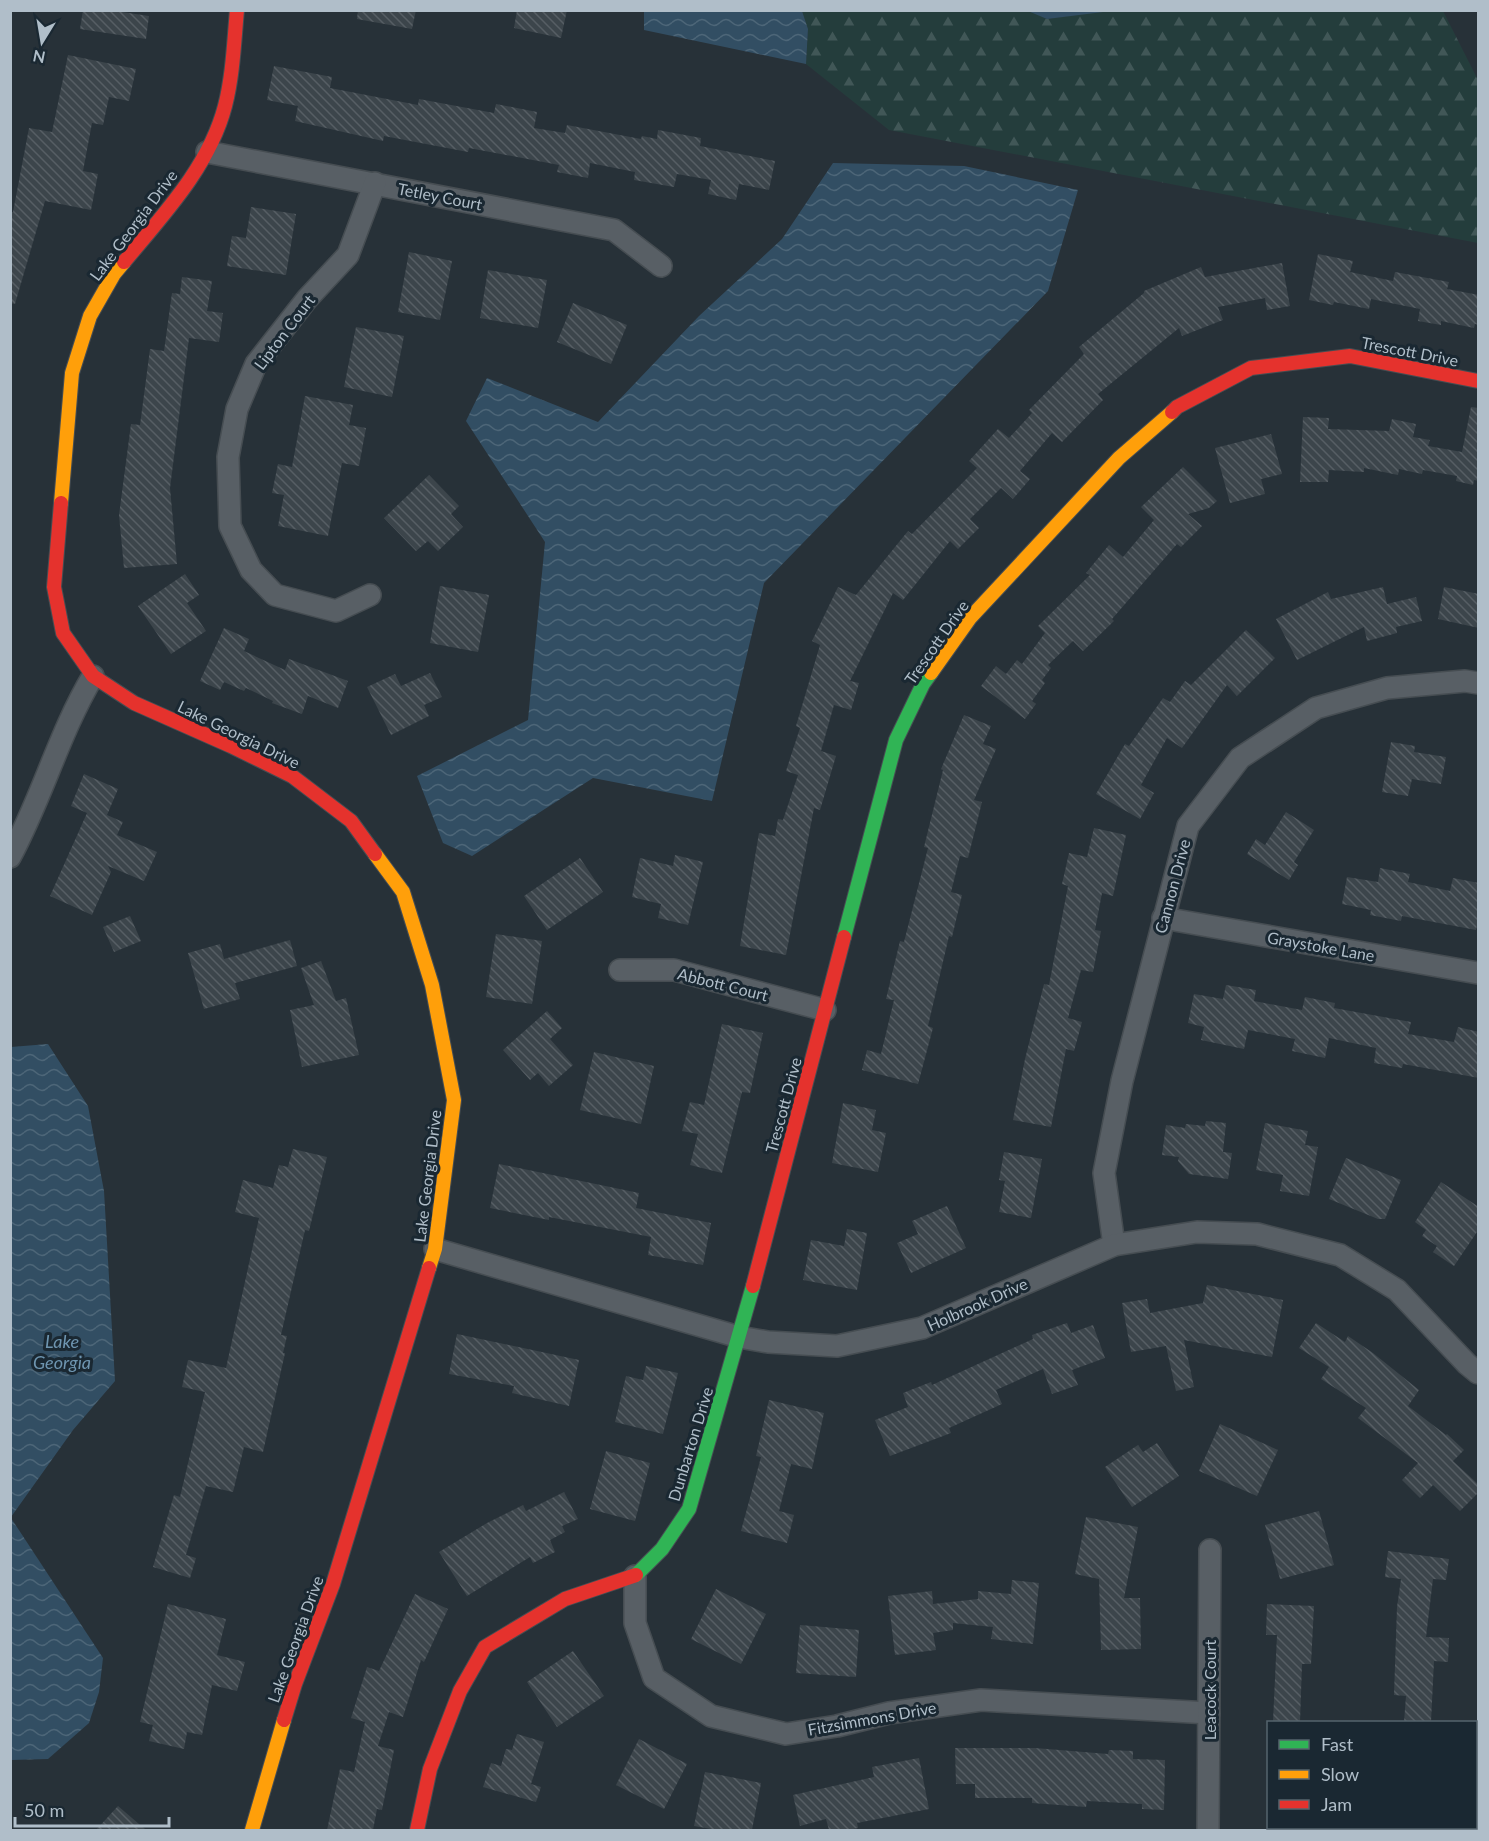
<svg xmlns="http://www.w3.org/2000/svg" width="1489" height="1841" font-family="Lato,sans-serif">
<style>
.forest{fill:url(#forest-firs)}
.water{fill:url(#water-waves)}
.building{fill:url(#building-back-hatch)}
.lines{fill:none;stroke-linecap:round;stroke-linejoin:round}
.street-casing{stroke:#464d52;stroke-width:24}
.fast-casing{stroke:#464d52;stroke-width:16}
.slow-casing{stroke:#464d52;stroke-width:16}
.jam-casing{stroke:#464d52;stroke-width:16}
.street{stroke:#585f65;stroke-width:21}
.fast{stroke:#30b455;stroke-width:14}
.slow{stroke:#ff9f0a;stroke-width:14}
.jam{stroke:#e5322d;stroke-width:14}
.labels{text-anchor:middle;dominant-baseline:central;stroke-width:6;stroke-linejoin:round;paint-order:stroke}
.street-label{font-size:16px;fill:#b0bec9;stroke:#1a2832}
.water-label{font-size:18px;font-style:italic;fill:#6e95b0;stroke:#1a2832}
</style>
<defs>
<pattern id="forest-firs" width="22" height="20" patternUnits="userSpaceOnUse" patternTransform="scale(1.5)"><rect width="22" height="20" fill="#243d3c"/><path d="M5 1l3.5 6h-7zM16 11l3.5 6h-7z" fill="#415757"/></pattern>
<pattern id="water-waves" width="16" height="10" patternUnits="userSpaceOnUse" patternTransform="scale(1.5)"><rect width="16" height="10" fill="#324e63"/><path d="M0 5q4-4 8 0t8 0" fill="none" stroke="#4d6678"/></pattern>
<pattern id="building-back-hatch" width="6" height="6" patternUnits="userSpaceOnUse" patternTransform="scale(1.5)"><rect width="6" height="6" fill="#3c454b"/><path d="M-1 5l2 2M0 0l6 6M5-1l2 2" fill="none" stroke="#565e64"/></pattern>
</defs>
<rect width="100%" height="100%" fill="#273138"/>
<path class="forest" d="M1028,10l19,9 64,-9 332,1 35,69v163l-589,-113 -83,-66 2,-35 -6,-18z"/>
<g class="water">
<path d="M644,11h158l6,18 -2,35 -162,-34z"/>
<path d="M1028,11h83l-64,8z"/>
<path d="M833,163l131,3 114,24 -30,101 -284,292 -52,218 -119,-23 -121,78 -29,-13 -26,-67 111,-56 17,-178 -79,-121 21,-43 111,44 101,-106 83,-77z"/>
<path d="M48,1044l40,62 16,85 11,190 -42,49 -62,87v-470z"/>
<path d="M11,1518l92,140 -4,34 -10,31 -41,36 -37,1z"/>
</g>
<g class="building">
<path d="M83,10h39v2l27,4 -3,23 -66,-10z"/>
<path d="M358,10h58l-4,19 -55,-10z"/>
<path d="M517,10h50l-6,28 -47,-10z"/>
<path d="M68,55l68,14 -7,32 -20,-4 -6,28 -11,-2 -9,48 15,3 -7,36 -46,-9 -30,103 -5,-1v-91h3l16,-84 23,4z"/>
<path d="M274,66l58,11 -2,11 88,17 1,-6 75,14 2,-9 41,8 -3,16 31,5 2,-8 74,14 1,-3 15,3 1,-9 43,8 -1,8 75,15 -6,29 -30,-6 -3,16 -28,-6 3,-14 -34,-6 -3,13 -40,-7 1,-8 -45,-9 -2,15 -31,-6 2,-7 -90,-17 -1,4 -84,-16 -1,5 -88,-20 3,-15 -31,-6z"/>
<path d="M251,207l45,7 -10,61 -59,-9 5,-30 14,2z"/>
<path d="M409,252l43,9 -12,59 -42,-8z"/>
<path d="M1318,254l35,7 -3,11 43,9 2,-9 54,10 -2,7 32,6v30l-4,-1 -1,4 -33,-7v4l-23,-4 2,-12 -49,-10 -2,10 -35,-7 -1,3 -24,-5z"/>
<path d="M1282,263l8,43 -23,4 -2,-12 -47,9 5,13 -41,16 -3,-8 -81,66 5,6 -41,42 -10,-9 -32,38 10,8 -17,20 -12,-11 -31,31 9,9 -21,21 -8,-8 -47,59 -10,-7 -43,88 9,2 -8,27 -17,-5 -13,46 15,5 -16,54 -6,-2 -28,147 -46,-9 19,-113 16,3 3,-17 5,1 15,-45 -12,-4 14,-43 -4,-2 24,-81 -8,-4 26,-54 18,8 52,-64 4,3 65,-66 -8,-7 29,-32 11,9 23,-25 -3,-3 55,-56 -5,-7 65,-54v-2l57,-24 4,10z"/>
<path d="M488,270l59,10 -9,48 -58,-10z"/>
<path d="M182,277l30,4 -5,30 16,2 -4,29 -30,-4 -19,150 7,76 -53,4 -5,-53 12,-91 9,1 10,-76 14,2 8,-58 8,1z"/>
<path d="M573,303l54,22 -16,39 -54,-22z"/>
<path d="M356,327l48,9 -12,61 -48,-10z"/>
<path d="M305,396l48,9 -4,20 17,3 -7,38 -17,-3 -14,73 -50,-10 6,-31 -12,-2 6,-29 14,3z"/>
<path d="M1471,407l8,1v73l-5,-1 -1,5 -17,-4 1,-5 -34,-6 -1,4 -23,-5 -1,6 -34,-7v4l-35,-2 -1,12h-28l3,-65 26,1 -1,11 61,2 3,-12 24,5 -3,13 17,3 -2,6 34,6z"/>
<path d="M1271,434l11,40 -21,5 4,15 -35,9 -15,-55z"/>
<path d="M1183,467l34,34 -8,7 -21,6 14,12 -21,21 -4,-3 -65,75 2,2 -31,30 -10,-10 -25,24 3,3 -9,12 3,3 -13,18 4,3 -11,15 -44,-33 15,-20 10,8 11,-14 5,4 23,-31 -7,-7 52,-51 -4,-2 23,-28 14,12 31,-37 -13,-13z"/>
<path d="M429,475l30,31 -8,8 12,13 -25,24 -10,-10 -12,10 -32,-33z"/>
<path d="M185,574l14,21 -12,8 19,28 -35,23 -33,-48z"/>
<path d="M440,586l49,9 -11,57 -48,-9z"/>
<path d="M1383,587l4,17 29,-7 6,24 -26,6 1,6 -30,8 -3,-14 -67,33 -21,-41 52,-27 3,7z"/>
<path d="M1444,587l35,7v34l-41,-9z"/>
<path d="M224,628l25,11 -5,12 41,19 4,-11 59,22 -10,27 -30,-12 -6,18 -30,-11 1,-2 -27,-13 -2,3 -20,-9 -4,8 -20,-9z"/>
<path d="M1246,630l29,28 -38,38 -10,-11 -45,63 -15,-10 -26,47 13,8 -14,26 -44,-25 29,-50 4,2 34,-48 7,4 15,-21 6,4z"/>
<path d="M430,673l12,24 -18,8 5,11 -38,19 -24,-48 28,-13 6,12z"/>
<path d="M964,715l27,11 -8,18 13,5 -22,51 8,2 -14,56 -8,-2 -9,36 11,3 -10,42 -3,-1 -21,90 5,2 -15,56 -56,-14 5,-20 14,4 13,-54 -8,-1 14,-58 4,1 24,-94 -4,-1 19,-77 -2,-1z"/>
<path d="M1391,742l24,4 -1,6 32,5 -5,27 -29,-5 -4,17 -26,-4z"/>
<path d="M84,774l34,15 -11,26 16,7 -6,13 40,17 -13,29 -36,-15 3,6 -19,43 -42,-19 37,-83 -16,-7z"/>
<path d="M1286,812l28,18 -20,32 4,3 -9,15 -42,-26 9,-15 9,6z"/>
<path d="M1094,828l32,7 -13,61 -11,-3 -7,37 6,1 -8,41 -12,-2 -13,48 14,4 -8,29 -8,-2 -15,78 -38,-7 12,-61 19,-75 5,1 19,-99 -6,-2 7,-31 18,4z"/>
<path d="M675,855l28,7 -15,63 -30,-7 3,-14 -29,-7 8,-39 33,8z"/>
<path d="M580,858l23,34 -56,38 -23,-34z"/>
<path d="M1380,868l30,6 -2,8 42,9 3,-13 26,5v34l-3,13 -74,-14 -1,5 -31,-6 1,-5 -29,-6 5,-27 31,5z"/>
<path d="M130,916l11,25 -27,11 -11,-25z"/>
<path d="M496,934l46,7 -10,63 -46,-7z"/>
<path d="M290,940l7,26 -62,17 5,16 -36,10 -16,-56 32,-9 4,15z"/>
<path d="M321,961l15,40 10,-3 13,57 -57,12 -12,-57 24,-5 -13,-37z"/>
<path d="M1226,985l30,5 -2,11 48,9 3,-13 30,6 -1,5 77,14 -3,12 46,8 4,-15 21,5v46l-76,-14 -1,4 -28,-5 2,-15 -47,-10 -4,20 -33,-7 3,-12 -47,-9 -4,19 -43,-9 3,-13 -16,-4 6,-29 29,5z"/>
<path d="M547,1011l15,17 -12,11 23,26 -24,21 -11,-13 -8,7 -27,-30z"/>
<path d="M722,1024l41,9 -13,60 -8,-1 -20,81 -32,-8 8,-31 -16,-3 8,-29 14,3z"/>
<path d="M594,1052l60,14 -13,58 -61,-14z"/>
<path d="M843,1103l33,7 -4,20 14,3 -8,39 -46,-9z"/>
<path d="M1206,1121l20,2 -3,29 9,1 -4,26 -39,-5 -11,-13 1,-4 -17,-2 4,-30 19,3 1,-4 19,2z"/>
<path d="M1265,1123l43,8 -3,14 13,2 -9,49 -29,-5 3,-16 -27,-5z"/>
<path d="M293,1149l34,8 -18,74 -4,-1 -24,105 6,1 -4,17h2l-22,99 -19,-5 -11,45 -27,-6 -20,69 10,3 -6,20 -37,-11 21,-72 6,2 25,-105 -23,-5 6,-27 38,8 33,-150 -24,-6 8,-32 30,8 6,-23 9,2z"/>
<path d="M1004,1152l38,7 -11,59 -32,-6 6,-31 -6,-1z"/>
<path d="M1346,1158l55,22 -16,39h-7l-49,-20z"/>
<path d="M499,1164l140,29 -3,15 75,15 -8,42 -55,-10 3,-18 -102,-20v3l-59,-12z"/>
<path d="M1441,1182l38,25v22l-25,37 -21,-14 4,-6 -15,-10 4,-6 -11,-8z"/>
<path d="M947,1206l19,42 -55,25 -14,-30 21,-9 -6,-13z"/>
<path d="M847,1229l20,4 -10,57 -54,-10 8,-40 33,6z"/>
<path d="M1207,1285l76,15 -11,57 -88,-17 10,47 -18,4 -10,-45 -35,6 -9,-49 25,-4 3,14 53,-10z"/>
<path d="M1067,1323l4,10 22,-8 12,33 -33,12 6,15 -26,9 -9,-25 -47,21 6,14 -53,24 2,5 -61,23 -15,-36 33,-13 -5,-14 28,-11 1,3 101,-46 -1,-4z"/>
<path d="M1316,1323l29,19 3,-6 25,17 46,37 -11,16 38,29 1,-1 17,16 -11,11 26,24v7l-19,19 -27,-26 -13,13 -18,-18 16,-17 -60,-45 8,-10 -45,-29 8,-12 -30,-19z"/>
<path d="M457,1334l122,26 -10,46 -57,-13 2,-7 -65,-12z"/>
<path d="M646,1366l32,7 -15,61 -48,-12 11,-46 17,4z"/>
<path d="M769,1400l55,13 -12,56 -21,-5 -12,47 15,4 -7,28 -46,-12 20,-74 -5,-1z"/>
<path d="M1220,1424l58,26 -21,46 -58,-25z"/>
<path d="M1157,1443l22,33 -47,31 -27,-40 33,-22 5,7z"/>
<path d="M606,1451l44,12 -15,58 -45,-12z"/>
<path d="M564,1492l14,27 -16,7 3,6 -15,8 5,12 -22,11 -3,-6 -63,39 -28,-44 48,-29 36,-18 3,6z"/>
<path d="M1319,1511l15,54 -54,14 -15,-54z"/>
<path d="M1086,1517l52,10 -14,71h16l1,51 -40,1 -2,-71 -24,-5z"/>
<path d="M1388,1551l61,8 -3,21 -13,-1 -7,58 23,1 -1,24 -14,-1 -3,61h-27l2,-26 -12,-1 3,-88 4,-28 -16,-2z"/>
<path d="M1012,1580l27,3 -6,61 -42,-5 2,-12 -40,-4v7l-20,3 3,17 -41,5 -7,-59 44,-5 1,13 45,-5v-8l33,3z"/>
<path d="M716,1589l50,25 -25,50 -50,-25z"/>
<path d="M415,1594l33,15 -24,53 -3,-2 -18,57 -14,-5 -11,34 16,4 -12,60 -5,-1 -4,21h-46l13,-61 14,3 11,-50 -14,-4 16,-51 12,4z"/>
<path d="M168,1604l58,15 -9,36 28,7 -8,29 -25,-6 -10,50 -15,-3 -3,17 -35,-8 4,-16 -13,-3z"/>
<path d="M1267,1604l47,2 -3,58h-9l-2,58h-27l4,-87h-11z"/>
<path d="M800,1625l59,5 -3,47 -60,-4z"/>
<path d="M573,1651l31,45 -47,31 -30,-45z"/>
<path d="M517,1734l27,8 -13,42 10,3 -5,15 -53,-15 8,-24 10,3 5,-17 6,1z"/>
<path d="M639,1739l48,25 -23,45 -48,-24z"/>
<path d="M955,1748h80l73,6 1,-4 24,1v8l32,1 -1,50 -22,-1v-5l-55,-3 -1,6 -54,-4v-5h-57v-14h-19z"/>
<path d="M919,1758l10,51 -72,14 1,5 -9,2h-20l-3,-11 -26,7 -7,-31 81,-18 -2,-10z"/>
<path d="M705,1772l56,11 -9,47h-35l-23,-4z"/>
<path d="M118,1806l28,24h-50z"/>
</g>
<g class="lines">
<defs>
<g id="street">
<path d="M207,152l407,78 47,36"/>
<path d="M370,595l-34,16 -61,-16 -24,-25 -21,-44 -2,-69 9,-48 19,-45 51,-65 41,-44 27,-72"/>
<path d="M10,857c32,-59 49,-124 83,-181"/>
<path d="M1163,918l315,55"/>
<path d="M620,970h54l151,40"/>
<path d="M1114,1245l-10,-72 18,-92 66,-255 52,-68 76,-50 71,-20 78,-7 13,2"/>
<path d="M435,1249l304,88 29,5 69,4 85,-18 192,-83 83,-13 60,2 83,21 57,35 70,74 11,9"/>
<path d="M635,1576v47l19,55 57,38 75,18 51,-8 52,-13 92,-13 228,13"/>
<path d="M1208,1830l2,-280"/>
</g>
<g id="fast">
<path d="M844,937l52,-197 27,-56 8,-11"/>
<path d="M636,1575l26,-26 27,-40 64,-223"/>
</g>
<g id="slow">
<path d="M61,503l11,-130 18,-57 24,-42 10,-12"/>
<path d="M931,673l39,-55 149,-160 53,-46"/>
<path d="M375,854l28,38 29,93 22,115 -19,149 -6,19"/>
<path d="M252,1830l32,-110"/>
</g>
<g id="jam">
<path d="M124,262c39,-47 85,-95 101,-156 8,-31 9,-64 12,-96"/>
<path d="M1172,412l5,-5 74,-39 99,-12 128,25"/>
<path d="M61,503l-7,84 9,46 30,43 41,27 97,43 61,30 59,45 24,33"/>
<path d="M753,1286l91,-349"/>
<path d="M284,1720l11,-36 38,-100 96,-316"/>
<path d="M417,1830l13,-61 30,-78 25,-44 80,-48 71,-24"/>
</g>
</defs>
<use href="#street" class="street-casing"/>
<use href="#fast" class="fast-casing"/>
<use href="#slow" class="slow-casing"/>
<use href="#jam" class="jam-casing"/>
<use href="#street" class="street"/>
<use href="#fast" class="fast"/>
<use href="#slow" class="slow"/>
<use href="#jam" class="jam"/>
</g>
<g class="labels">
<g class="street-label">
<text transform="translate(440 196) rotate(11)">Tetley Court</text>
<text transform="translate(133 225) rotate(-53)">Lake Georgia Drive</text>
<text transform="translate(284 332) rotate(-53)">Lipton Court</text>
<text transform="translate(1410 351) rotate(11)">Trescott Drive</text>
<text transform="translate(936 642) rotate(-55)">Trescott Drive</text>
<text transform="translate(239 734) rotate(26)">Lake Georgia Drive</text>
<text transform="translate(1172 886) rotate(-75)">Cannon Drive</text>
<text transform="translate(1321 946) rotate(10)">Graystoke Lane</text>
<text transform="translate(723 984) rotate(14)">Abbott Court</text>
<text transform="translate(783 1105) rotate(-75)">Trescott Drive</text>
<text transform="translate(427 1176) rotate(-83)">Lake Georgia Drive</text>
<text transform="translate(977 1304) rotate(-24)">Holbrook Drive</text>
<text transform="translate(690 1444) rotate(-73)">Dunbarton Drive</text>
<text transform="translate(295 1639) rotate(-70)">Lake Georgia Drive</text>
<text transform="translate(1209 1690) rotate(-90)">Leacock Court</text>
<text transform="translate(872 1718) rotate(-10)">Fitzsimmons Drive</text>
</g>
<g class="water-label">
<text x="62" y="1341">Lake<tspan x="62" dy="21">Georgia</tspan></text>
</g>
</g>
<rect width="1489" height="1841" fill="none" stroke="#b0bec9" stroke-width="24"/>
<rect x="1267" y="1721" width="210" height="108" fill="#1a2832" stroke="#56646e" stroke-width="1.5"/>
<rect x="1279" y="1740" width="30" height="9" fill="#30b455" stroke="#56646e" stroke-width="1.5"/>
<text x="1321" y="1751" font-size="18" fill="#b0bec9">Fast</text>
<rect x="1279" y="1770" width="30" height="9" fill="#ff9f0a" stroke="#56646e" stroke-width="1.5"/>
<text x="1321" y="1781" font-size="18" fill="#b0bec9">Slow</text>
<rect x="1279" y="1800" width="30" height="9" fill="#e5322d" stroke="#56646e" stroke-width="1.5"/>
<text x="1321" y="1811" font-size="18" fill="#b0bec9">Jam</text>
<g transform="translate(42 42) rotate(191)" stroke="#1a2832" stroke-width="4.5" paint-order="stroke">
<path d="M0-4.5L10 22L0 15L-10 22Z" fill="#b0bec9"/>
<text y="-9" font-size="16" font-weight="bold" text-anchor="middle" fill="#b0bec9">N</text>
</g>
<path d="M15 1817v9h154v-9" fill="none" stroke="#b0bec9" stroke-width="3"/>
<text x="24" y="1817" font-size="18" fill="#b0bec9" stroke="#1a2832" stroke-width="4.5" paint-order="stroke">50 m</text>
</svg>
